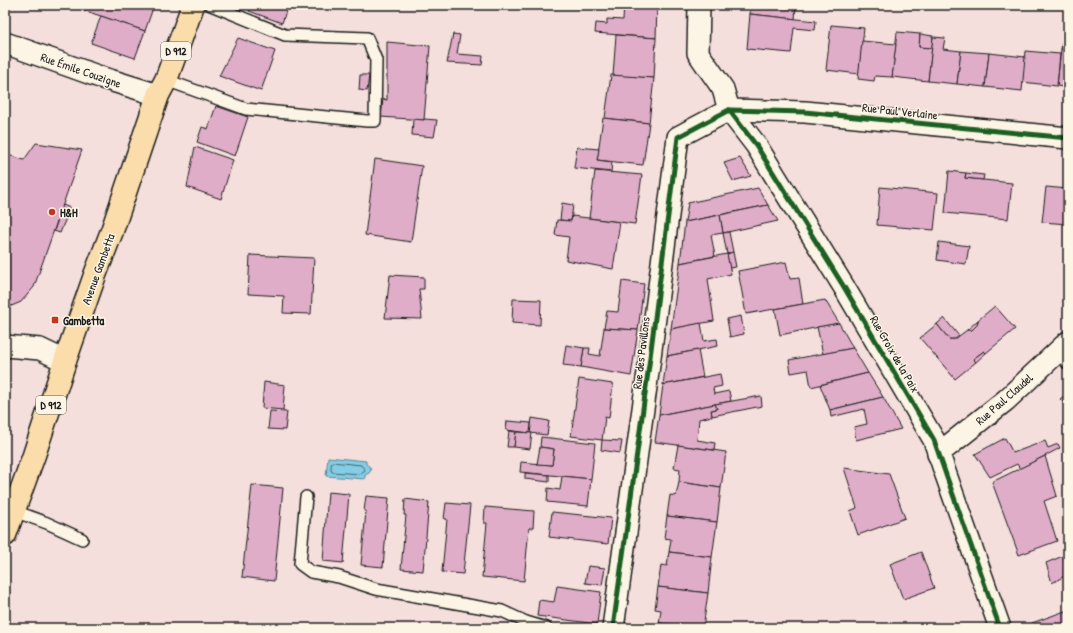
<svg xmlns="http://www.w3.org/2000/svg" width="1073" height="633" font-family="'Patrick Hand',sans-serif">
<style>
.water{fill:#84cde5;stroke:#5a8695}
.lines{fill:none;stroke-linecap:round;stroke-linejoin:round}
.shore{stroke:#46636c;stroke-width:1}
.building{fill:#e0adc9;stroke:#1c1c1c}
.lane-casing{stroke:#1c1c1c;stroke-width:14}
.street-casing{stroke:#1c1c1c;stroke-width:24}
.primary-casing{stroke:#1c1c1c;stroke-width:25}
.lane{stroke:#fcf5e5;stroke-width:11}
.street{stroke:#fcf5e5;stroke-width:21}
.primary{stroke:#faddab;stroke-width:22}
.cycleway-casing{stroke:#fcf5e5;stroke-width:8}
.cycleway{stroke:#1b5e20;stroke-width:5}
.poi-dot{fill:#c8321e;stroke:#fcf5e5;stroke-width:1.5}
.labels{text-anchor:middle;dominant-baseline:central;stroke-width:3;stroke-linejoin:round;paint-order:stroke}
.shield{fill:#fcf5e5;stroke:#5f5d58;stroke-width:1}
.shield-label{font-size:11px;font-weight:bold;fill:#1c1c1c}
.street-label{font-size:12px;fill:#1c1c1c;stroke:#fcf5e5}
.poi-label{font-size:12px;font-weight:bold;fill:#1c1c1c;stroke:#fcf5e5;text-anchor:start}
</style>
<rect width="100%" height="100%" fill="#f4dfdd"/>
<filter id="ink" filterUnits="userSpaceOnUse"><feTurbulence type="fractalNoise" baseFrequency=".025" numOctaves="2"/><feDisplacementMap in="SourceGraphic" scale="8" xChannelSelector="R" yChannelSelector="G"/><feConvolveMatrix kernelMatrix="1 2 1 2 8 2 1 2 1" color-interpolation-filters="sRGB"/></filter>
<g filter="url(#ink)">
<path class="water" d="M328,457l38,4v3l4,3 1,3 -2,3 -4,2v4l-39,-3z"/>
<g class="lines">
<path class="shore" d="M332,462l29,3 4,5 -5,4 -28,-2 -1,-2z"/>
</g>
<g class="building">
<path d="M82,5h72l-9,26 -65,-22z"/>
<path d="M251,5h37l-6,18 -33,-12z"/>
<path d="M624,5h33l-1,33 -61,-5 1,-10 11,1v-5l16,1z"/>
<path d="M751,5h45l-1,14 -45,-5z"/>
<path d="M750,14l66,7 -1,9 -21,-2 -3,25 -44,-4z"/>
<path d="M101,16l44,15 -10,27 -44,-15z"/>
<path d="M831,25l33,3 -5,46 -33,-4z"/>
<path d="M897,32l23,2 -1,13 13,1 -4,33 -36,-4z"/>
<path d="M453,34l7,1 -3,19 26,2 -1,9 -35,-2z"/>
<path d="M920,34l13,2 -1,12 -13,-1z"/>
<path d="M616,35l40,3 -2,40 -41,-2z"/>
<path d="M933,37l12,1 -2,11 18,2 -4,33 -29,-3z"/>
<path d="M238,38l37,13 -14,40 -42,-15z"/>
<path d="M862,41l34,3 -4,33 -17,-1 -1,5 -16,-2z"/>
<path d="M387,42l43,4 -6,74 -43,-3 2,-18 4,1z"/>
<path d="M1062,43l6,1v6l-7,-1z"/>
<path d="M1061,49l7,1v38l-11,-2z"/>
<path d="M961,51l28,2 -4,34 -28,-3z"/>
<path d="M1025,51l35,3 -3,32 -35,-4z"/>
<path d="M989,53l36,4 -3,34 -37,-4z"/>
<path d="M360,75h9l-2,16 -8,-1z"/>
<path d="M611,75l43,3 -5,45 -44,-5z"/>
<path d="M216,106l32,11 -13,39 -38,-14 5,-15 6,2z"/>
<path d="M603,118l46,5 -6,42 -46,-5z"/>
<path d="M413,119l11,1v-1l13,1 -3,17 -22,-2z"/>
<path d="M36,143l46,7 -48,137 -13,15 -12,5h-4v-153l19,6z"/>
<path d="M195,147l38,13 -12,39 -34,-12z"/>
<path d="M577,147l22,2 -2,11 15,2 -1,10 -37,-4z"/>
<path d="M740,158l11,18 -18,5 -9,-18z"/>
<path d="M375,159l47,7 -11,76 -46,-7z"/>
<path d="M595,171l47,4 -7,49 -46,-6z"/>
<path d="M949,171l17,2 -1,5 47,5 -4,36 -63,-6z"/>
<path d="M966,173l18,2 -1,5 -18,-2z"/>
<path d="M880,187l58,6 -4,37 -57,-5z"/>
<path d="M1046,187l22,2v35l-26,-2z"/>
<path d="M758,188l10,17 -83,17 3,-19z"/>
<path d="M562,203l11,2 -2,16 -11,-1z"/>
<path d="M63,205l7,3 -10,25 -6,-2z"/>
<path d="M768,205l10,16 -55,12 -3,-18z"/>
<path d="M720,215l3,18 -12,2 4,21 -35,7 5,-41z"/>
<path d="M572,216l48,6 -7,47 -47,-9 3,-23 -14,-2 2,-15 14,1z"/>
<path d="M729,232l4,20 -6,2 -4,-21z"/>
<path d="M939,242l30,4 -3,18 -29,-4z"/>
<path d="M733,252l3,15 -7,1 -2,-14z"/>
<path d="M727,254l4,20 -23,5 6,42 -43,8 9,-66z"/>
<path d="M250,255l64,3 -3,56 -28,-1 1,-17 -36,-2z"/>
<path d="M786,262l4,17 9,-1 4,26 -57,10 -8,-43z"/>
<path d="M390,275l34,2v12h-5l3,30 -37,-1z"/>
<path d="M622,281l22,3 -6,46 -34,-2 3,-17 11,1z"/>
<path d="M513,299l28,1 -1,25 -28,-2z"/>
<path d="M825,300l14,23 -59,12 -5,-26z"/>
<path d="M995,306l20,23 -29,24 -2,-2 -11,8 3,3 -21,17 -35,-41 17,-14 12,15h6l12,-9h5l5,-5 1,-5z"/>
<path d="M741,316l3,18 -14,3 -3,-18z"/>
<path d="M944,318l15,18 -4,3h-6l-12,-15z"/>
<path d="M978,320l-1,5 -5,5h-5z"/>
<path d="M701,323l3,18 13,-2 1,7 -51,10 4,-27z"/>
<path d="M839,323l14,25 -30,6 -6,-27z"/>
<path d="M604,328l34,2 -7,46 -50,-9 3,-19h6l-1,6 11,2z"/>
<path d="M566,345l18,3 -3,19 -18,-2z"/>
<path d="M853,348l15,25 -57,14 -3,-17 -17,3 -2,-13z"/>
<path d="M698,350l5,27 -40,8 4,-29z"/>
<path d="M984,351l2,2 -10,9 -3,-3z"/>
<path d="M868,373l15,24 -53,13 -10,-25z"/>
<path d="M720,374l2,12 -9,2 1,6 15,-3 2,10 -72,14 4,-30z"/>
<path d="M579,379l34,5 -4,34 -4,-1 -3,23 -31,-4z"/>
<path d="M264,382l21,3 -2,25 -21,-2z"/>
<path d="M1068,393v14l-8,-8z"/>
<path d="M761,396l1,10 -50,10 -1,-6 6,-1 -2,-5z"/>
<path d="M883,397l18,32 -45,11 -2,-13 13,-3 -3,-15 -33,8 -1,-7z"/>
<path d="M715,404l2,5 -6,1 1,6 -13,3 -2,21 18,3 -1,7 -59,-8 4,-27z"/>
<path d="M270,411l17,1 -2,18 -17,-1z"/>
<path d="M532,418l17,3 -2,14 -17,-2z"/>
<path d="M507,421l24,2 -1,10 -24,-3z"/>
<path d="M509,431l7,1 -2,15h-7z"/>
<path d="M516,432l16,1 -2,16 -16,-2z"/>
<path d="M541,437l54,6 -4,36 -71,-7 1,-10 31,3 2,-16 -14,-2z"/>
<path d="M1005,438l8,15 32,-12 3,7 10,-4 2,4 -40,21 -3,-5 -27,13 -15,-23z"/>
<path d="M602,440l20,1 -2,12 -19,-3z"/>
<path d="M678,445l48,7 -5,36 -42,-6 1,-13 -6,-1z"/>
<path d="M540,447l14,2 -2,16 -15,-1z"/>
<path d="M1045,456l12,40 -13,5 13,40 -38,14 -27,-73z"/>
<path d="M844,468l45,6 16,44 -47,17 -8,-24 7,-3z"/>
<path d="M525,473l24,2v7l-24,-3z"/>
<path d="M562,476l29,3 -3,27 -41,-4 1,-14 12,2z"/>
<path d="M679,482l42,6 -4,34 -50,-6 3,-21 6,1z"/>
<path d="M252,485l31,3 -9,93 -32,-4z"/>
<path d="M328,492l21,2 -6,69 -20,-2z"/>
<path d="M366,496l23,2 -6,69 -22,-2 5,-54h-2z"/>
<path d="M405,499l24,3 -6,69 -22,-2 5,-54h-2z"/>
<path d="M446,503l24,2 -7,69 -21,-2 5,-53h-3z"/>
<path d="M485,507l49,4 -1,17h-4l-5,53 -42,-4 5,-54h-3z"/>
<path d="M552,512l59,6 -3,26 -59,-7z"/>
<path d="M667,516l50,6 -5,35 -43,-5 2,-13 -7,-1z"/>
<path d="M669,552l43,5 -4,36 -50,-6 3,-22 6,1z"/>
<path d="M921,552l13,36 -31,11 -13,-35z"/>
<path d="M1063,556l3,10h2v8l-16,9 -6,-20z"/>
<path d="M588,566l17,2 -3,17 -17,-2z"/>
<path d="M557,586l44,6 -4,32 -60,-8 2,-16 15,2z"/>
<path d="M658,587l50,6 -5,35 -44,-5 2,-13 -6,-1z"/>
<path d="M1068,610v18h-34l-2,-5z"/>
<path d="M659,623l40,5h-40z"/>
<path d="M947,624l2,4h-12z"/>
</g>
<g class="lines">
<defs>
<g id="lane">
<path d="M166,80l80,29 121,12h8l1,-61 -9,-22 -82,-3 -74,-30"/>
<path d="M1058,351l10,13"/>
<path d="M306,497l-6,67 11,8 28,5 37,12 126,22 24,11 20,6"/>
<path d="M14,511l33,12 35,16"/>
</g>
<g id="street">
<path d="M699,5l-1,48 25,36 6,21 27,35 88,142 90,153 11,32 55,156"/>
<path d="M5,43l95,34 58,18"/>
<path d="M5,346l35,3 25,12"/>
<path d="M938,454l68,-54 62,-58"/>
<path d="M613,628l36,-263 29,-228 51,-27 76,2 263,26"/>
</g>
<path id="primary" d="M5,535l29,-80 31,-94 30,-86 17,-44 46,-136 8,-15 27,-75"/>
</defs>
<use href="#lane" class="lane-casing"/>
<use href="#street" class="street-casing"/>
<use href="#primary" class="primary-casing"/>
<use href="#lane" class="lane"/>
<use href="#street" class="street"/>
<use href="#primary" class="primary"/>
<defs>
<g id="cycleway">
<path d="M729,110l27,35 88,142 90,153 11,32 55,156"/>
<path d="M613,628l36,-263 29,-228 51,-27 76,2 263,26"/>
</g>
</defs>
<use href="#cycleway" class="cycleway-casing"/>
<use href="#cycleway" class="cycleway"/>
</g>
</g>
<g class="poi-dot">
<circle cx="52" cy="212" r="4"/>
<rect x="51" y="316" width="8" height="8" rx="2"/>
</g>
<g class="labels">
<g class="shield">
<rect x="161" y="42" width="30" height="18" rx="3"/>
<rect x="36" y="396" width="30" height="18" rx="3"/>
</g>
<g class="shield-label">
<text x="176" y="51">D 912</text>
<text x="51" y="405">D 912</text>
</g>
<g class="street-label">
<text transform="translate(81 70) rotate(19)">Rue Émile Couzigne</text>
<text transform="translate(900 111) rotate(6)">Rue Paul Verlaine</text>
<text transform="translate(98 269) rotate(-70)">Avenue Gambetta</text>
<text transform="translate(641 353) rotate(-83)">Rue des Pavillons</text>
<text transform="translate(895 354) rotate(60)">Rue Croix de la Paix</text>
<text transform="translate(1004 399) rotate(-41)">Rue Paul Claudel</text>
</g>
<g class="poi-label">
<text x="60" y="212">H&amp;H</text>
<text x="63" y="320">Gambetta</text>
</g>
</g>
<rect width="1073" height="633" fill="none" stroke="#fcf5e5" stroke-width="20"/>
<rect x="10" y="10" width="1053" height="613" fill="none" stroke="#1c1c1c" stroke-width="1.5" filter="url(#ink)"/>
</svg>
